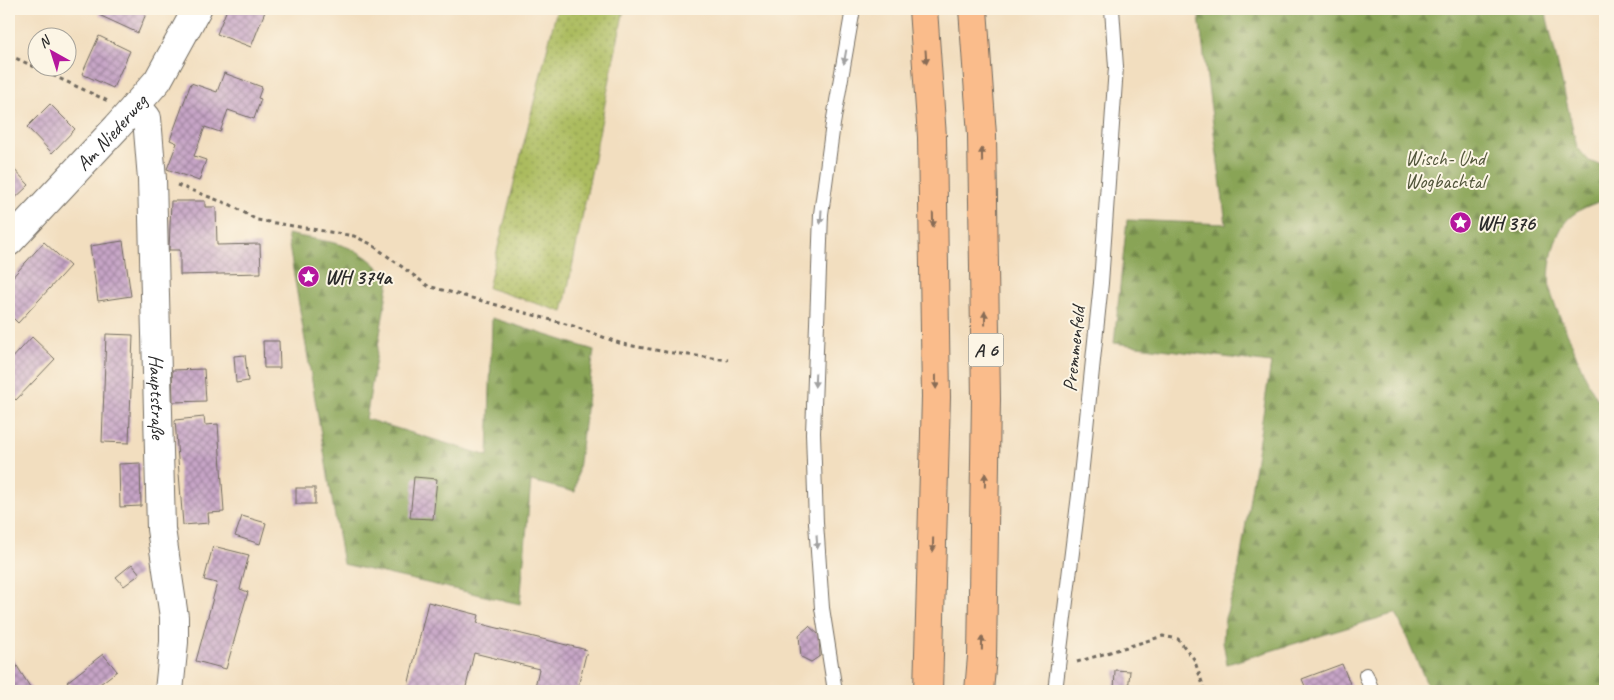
<svg xmlns="http://www.w3.org/2000/svg" width="1614" height="700" font-family="Caveat,sans-serif">
<style>
.green{fill:url(#green-dots);stroke:#6c7445}
.forest{fill:url(#forest-firs);stroke:#5a6840}
.building{fill:url(#building-cross-hatch)}
.lines{fill:none;stroke-linecap:round;stroke-linejoin:round}
.service-casing{stroke:#716a5f;stroke-width:16}
.minor-casing{stroke:#716a5f;stroke-width:30}
.motorway-casing{stroke:#716a5f;stroke-width:30}
.path{stroke:#716a5f;stroke-width:3;stroke-dasharray:4 4;stroke-linecap:butt}
.service{stroke:#fff;stroke-width:14}
.minor{stroke:#fff;stroke-width:28}
.motorway{stroke:#fabc8b;stroke-width:28}
.oneway{fill:#a0a0a0}
.oneway2{fill:#886c56}
.labels{text-anchor:middle;dominant-baseline:central;stroke-width:4;stroke-linejoin:round;paint-order:stroke}
.shield{fill:#fcf5e5;stroke:#6a6863;stroke-width:1}
.shield-label{font-size:19px;font-weight:bold;fill:#2b2b2b}
.street-label{font-size:20px;fill:#2b2b2b;stroke:#fcf5e5}
.park-label{font-size:20px;fill:#52563b;stroke:#fcf5e5}
.poi-label{font-size:20px;font-weight:bold;fill:#2b2b2b;stroke:#fcf5e5;text-anchor:start}
</style>
<defs>
<pattern id="green-dots" width="8" height="8" patternUnits="userSpaceOnUse" patternTransform="scale(1.25)"><rect width="8" height="8" fill="#acbc5f"/><path d="M2 2h.1M6 6h.1" fill="none" stroke="#8c994f" stroke-width="1.8" stroke-linecap="round"/></pattern>
<pattern id="forest-firs" width="22" height="20" patternUnits="userSpaceOnUse" patternTransform="scale(1.25)"><rect width="22" height="20" fill="#89a456"/><path d="M5 1l3.5 6h-7zM16 11l3.5 6h-7z" fill="#708647"/></pattern>
<pattern id="building-cross-hatch" width="8" height="8" patternUnits="userSpaceOnUse" patternTransform="scale(1.25)"><rect width="8" height="8" fill="#c6a4c6"/><path d="M0 0l8 8M0 8l8-8" fill="none" stroke="#a186a1"/></pattern>
</defs>
<rect width="100%" height="100%" fill="#fcf5e5"/>
<filter id="ink" filterUnits="userSpaceOnUse"><feTurbulence type="fractalNoise" baseFrequency=".02" numOctaves="2"/><feDisplacementMap in="SourceGraphic" scale="10" xChannelSelector="R" yChannelSelector="G"/><feConvolveMatrix kernelMatrix="1 2 1 2 8 2 1 2 1" color-interpolation-filters="sRGB"/></filter>
<filter id="wash" filterUnits="userSpaceOnUse"><feTurbulence type="fractalNoise" baseFrequency=".0096" numOctaves="4" result="noise"/><feDisplacementMap in="SourceGraphic" scale="20" xChannelSelector="R" yChannelSelector="G"/><feGaussianBlur stdDeviation="1.12" result="paint"/><feColorMatrix in="noise" values="0 0 0 0 0 0 0 0 0 0 0 0 0 0 0 0 0 1.4 0 .05"/><feComposite in="paint" operator="in"/></filter>
<g filter="url(#wash)">
<rect width="100%" height="100%" fill="#f2debf"/>
<path class="green" d="M557,9h67l-61,303 -75,-24z"/>
<g class="forest">
<path d="M1198,9h348l1,9 30,129 12,14 16,5v34c-13,4 -27,9 -37,19 -14,15 -21,49 -18,69 2,13 15,40 21,53 9,24 18,48 34,69v281h-175l-34,-78 -169,51 -4,-23 2,-23 11,-34 5,-29 30,-192 -157,-20 13,-123 99,4z"/>
<path d="M287,234c44,9 73,7 102,46l-23,139 122,37 4,-138 102,32 -19,142 -44,-11 -11,123 -177,-40z"/>
</g>
<g id="blocks">
<g class="building">
<path d="M101,9h47l-10,24 -39,-18z"/>
<path d="M227,9h39l-15,38 -34,-13z"/>
<path d="M99,36l31,15 -17,37 -31,-14z"/>
<path d="M224,73l38,14 -4,11 3,1 -7,20 -26,-9 -8,22 -15,-5 -11,29 12,4 -7,21 -32,-12 10,-26 -7,-3 21,-57 26,9z"/>
<path d="M50,104l25,25 -23,24 -25,-26z"/>
<path d="M9,164l20,21 -20,19z"/>
<path d="M171,201h34v6h11l1,38 43,-1 1,29 -81,2v-25h-11z"/>
<path d="M123,241l8,55 -33,5 -8,-55z"/>
<path d="M44,242l26,24 -52,57 -9,-9v-33z"/>
<path d="M106,334l27,1 -4,108 -27,-1z"/>
<path d="M32,337l23,22 -39,41 -7,-7v-31z"/>
<path d="M263,341h16l1,27h-16z"/>
<path d="M245,355l3,26 -12,2 -2,-27z"/>
<path d="M204,369l2,32 -33,1 -1,-32z"/>
<path d="M204,417l1,8 13,-1 6,88 -16,1 1,10 -26,2 -8,-105z"/>
<path d="M140,463l1,43 -21,1 -1,-43z"/>
<path d="M414,477l23,2 -4,40 -23,-1z"/>
<rect x="296" y="488" width="19" height="16"/>
<path d="M242,516l24,7 -6,21 -25,-8z"/>
<path d="M213,546l36,9 -9,34 8,3 -22,77 -30,-8 21,-78 -13,-3z"/>
<path d="M132,564l8,10 -16,12 -8,-9z"/>
<path d="M428,602l51,13 -2,8 110,27 -10,41h-43l5,-22 -65,-16 -9,38h-53v-2l-4,-3z"/>
<path d="M809,626l10,9 1,21 -9,6 -10,-5 -2,-22z"/>
<path d="M9,653l21,34 3,4h-24z"/>
<path d="M103,654l14,17 -26,20h-17l-7,-9z"/>
<path d="M1342,664l11,27h-46l-5,-12z"/>
<path d="M1115,670l15,1 -2,20h-14z"/>
</g>
</g>
</g>
<g filter="url(#ink)">
<use href="#blocks" fill-opacity="0" stroke="#716a5f" stroke-width="1"/>
<g class="lines">
<defs>
<g id="service">
<path d="M1366,675l6,16"/>
<path d="M835,691l-13,-83 -6,-85 -3,-90 8,-219 12,-90 20,-115"/>
<path d="M1055,691l24,-196 22,-212 15,-216 -4,-58"/>
</g>
<g id="minor">
<path id="s1" d="M136,105l11,13 5,61 9,350 13,88v25l-5,49"/>
<path id="s2" d="M9,242l108,-115 41,-47 39,-71"/>
</g>
<g id="motorway">
<path d="M923,9l9,128 4,260 -8,294"/>
<path d="M973,9l9,126 4,264 -4,258 -3,34"/>
</g>
</defs>
<use href="#service" class="service-casing"/>
<use href="#minor" class="minor-casing"/>
<use href="#motorway" class="motorway-casing"/>
<g class="path">
<path d="M9,55l99,46"/>
<path d="M177,185l54,20 26,15 97,16 17,8 57,42 145,40 49,18 44,8 62,8"/>
<path d="M1077,662l86,-26 15,3 16,20 11,32"/>
<path d="M1287,691l8,-2"/>
</g>
<use href="#service" class="service"/>
<use href="#minor" class="minor"/>
<use href="#motorway" class="motorway"/>
</g>
<defs><path id="oneway-solid" d="M-6-.8H1V-3.2L6.5 0L1 3.2V.8H-6Z" transform="scale(1.25)"/></defs>
<g class="oneway">
<use href="#oneway-solid" transform="translate(845 57) rotate(100)"/>
<use href="#oneway-solid" transform="translate(821 217) rotate(94)"/>
<use href="#oneway-solid" transform="translate(815 380) rotate(92)"/>
<use href="#oneway-solid" transform="translate(817 542) rotate(86)"/>
</g>
<g class="oneway2">
<use href="#oneway-solid" transform="translate(926 57) rotate(86)"/>
<use href="#oneway-solid" transform="translate(982 155) rotate(-91)"/>
<use href="#oneway-solid" transform="translate(933 220) rotate(89)"/>
<use href="#oneway-solid" transform="translate(985 318) rotate(-91)"/>
<use href="#oneway-solid" transform="translate(936 382) rotate(89)"/>
<use href="#oneway-solid" transform="translate(985 480) rotate(-89)"/>
<use href="#oneway-solid" transform="translate(933 545) rotate(91)"/>
<use href="#oneway-solid" transform="translate(982 643) rotate(-89)"/>
</g>
</g>
<defs>
<symbol id="sight-disc" viewBox="-11 -11 22 22"><circle r="9.5" fill="#b5179e" stroke="#fcf5e5"/><path d="M0-6L1.8-2.2L6-1.7L2.9 1.2L3.7 5.4L0 3.3L-3.7 5.4L-2.9 1.2L-6-1.7L-1.8-2.2Z" fill="#fff"/></symbol>
</defs>
<g fill-rule="evenodd">
<use href="#sight-disc" x="1448" y="210" width="25" height="25"/>
<use href="#sight-disc" x="296" y="264" width="25" height="25"/>
</g>
<g class="labels">
<rect class="shield" x="968.5" y="333.5" width="35" height="33" rx="4"/>
<g class="shield-label">
<text x="986" y="350">A 6</text>
</g>
<g class="street-label">
<text stroke="none"><textPath href="#s2" startOffset="150">Am Niederweg</textPath></text>
<text transform="translate(1074 349) rotate(-84)">Premmenfeld</text>
<text stroke="none"><textPath href="#s1" startOffset="296">Hauptstraße</textPath></text>
</g>
<g class="park-label">
<text x="1445" y="158">Wisch- Und<tspan x="1445" dy="23">Wogbachtal</tspan></text>
</g>
<g class="poi-label">
<text x="1477" y="223">WH 376</text>
<text x="325" y="277">WH 374a</text>
</g>
</g>
<rect width="1614" height="700" fill="none" stroke="#fcf5e5" stroke-width="30"/>
<g transform="translate(52 52) rotate(321)"><circle r="24" fill="#fcf5e5" stroke="#a8a49b"/>
<path d="M0-4L9 19L0 12L-9 19Z" fill="#b5179e"/>
<text y="-8" font-size="14" font-weight="bold" text-anchor="middle" fill="#2b2b2b">N</text>
</g>
</svg>
